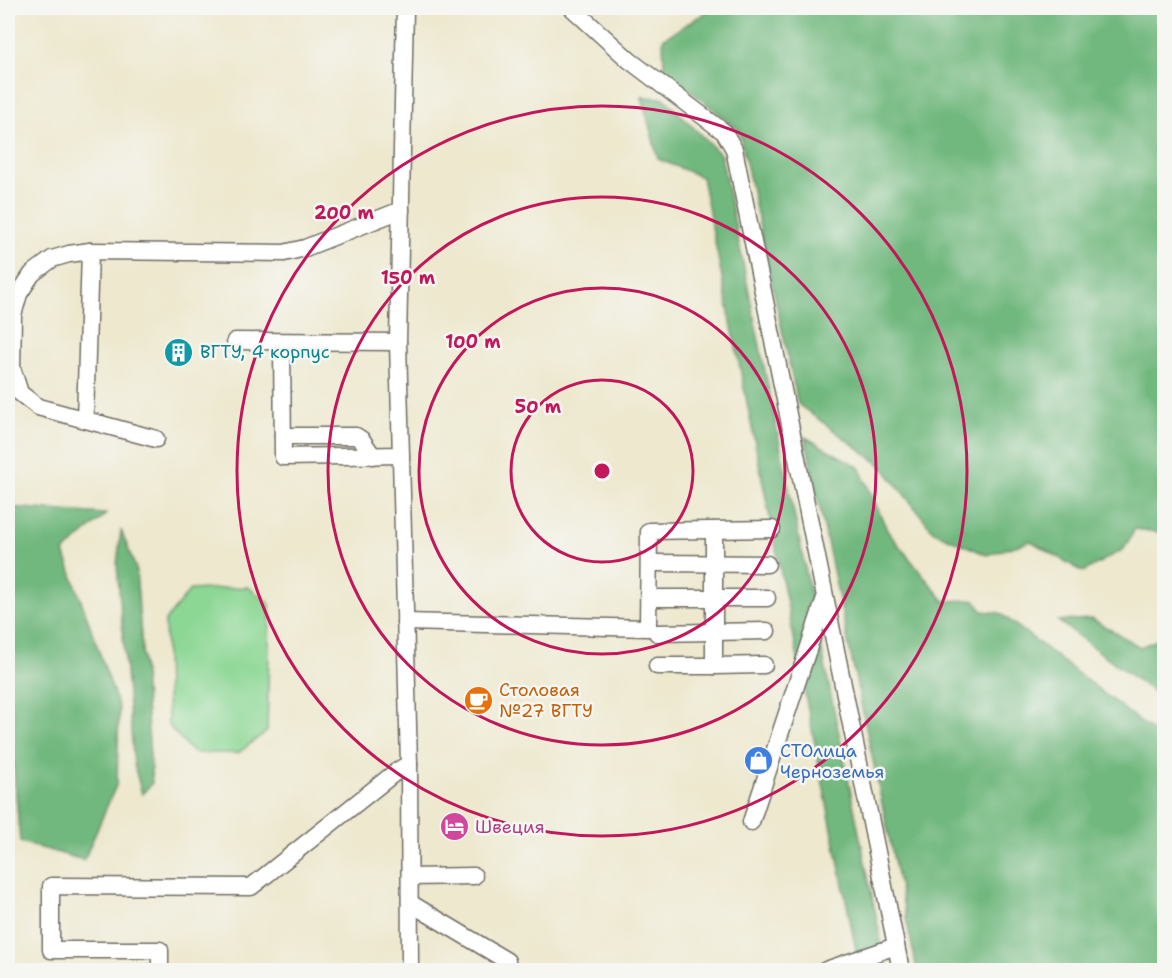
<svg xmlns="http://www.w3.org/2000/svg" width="1172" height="978" font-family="'Shantell Sans',sans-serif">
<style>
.green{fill:#8cd794;stroke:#5c8160;stroke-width:1.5}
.forest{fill:#71b87e;stroke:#4e7254;stroke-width:1.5}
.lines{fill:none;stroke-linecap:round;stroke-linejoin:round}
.minor-casing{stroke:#6f6d64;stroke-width:19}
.minor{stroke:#fff;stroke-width:16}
.ring{fill:none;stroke:#c2185b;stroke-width:3}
.labels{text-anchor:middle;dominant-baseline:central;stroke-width:5;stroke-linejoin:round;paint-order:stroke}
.culture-label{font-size:18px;fill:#0d838f;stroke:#f6f6f2;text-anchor:start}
.food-label{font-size:18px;fill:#c56008;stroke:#f6f6f2;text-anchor:start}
.shop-label{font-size:18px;fill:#366cbe;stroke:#f6f6f2;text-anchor:start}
.hotel-label{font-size:18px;fill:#b23c85;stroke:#f6f6f2;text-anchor:start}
.centre{fill:#c2185b;stroke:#f6f6f2;stroke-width:3}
.ring-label{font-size:18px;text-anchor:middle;font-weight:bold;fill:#c2185b;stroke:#f6f6f2;stroke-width:5;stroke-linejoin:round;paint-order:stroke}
</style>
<rect width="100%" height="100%" fill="#f6f6f2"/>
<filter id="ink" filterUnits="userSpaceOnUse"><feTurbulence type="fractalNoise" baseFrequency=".0167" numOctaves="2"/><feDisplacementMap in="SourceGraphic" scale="12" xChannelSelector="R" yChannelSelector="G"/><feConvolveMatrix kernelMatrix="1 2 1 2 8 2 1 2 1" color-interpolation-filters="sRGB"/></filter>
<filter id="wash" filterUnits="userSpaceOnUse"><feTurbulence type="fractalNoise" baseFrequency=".008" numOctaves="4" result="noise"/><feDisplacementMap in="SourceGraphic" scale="24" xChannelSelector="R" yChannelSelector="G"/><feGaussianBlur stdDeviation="1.35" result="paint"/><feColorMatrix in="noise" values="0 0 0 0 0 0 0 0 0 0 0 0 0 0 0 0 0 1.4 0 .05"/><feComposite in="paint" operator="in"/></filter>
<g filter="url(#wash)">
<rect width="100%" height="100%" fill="#ede8ce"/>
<path class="green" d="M248,587l22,17 -3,127 -29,22h-45l-25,-28 -3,-104 25,-31z"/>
<g class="forest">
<path d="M713,8h451v525l-29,-4 -11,20 -41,23 -52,-31 -44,14 -53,-23 -53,-67 -83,-61 -59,-274 -75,-61 -1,-30z"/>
<path d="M642,97l22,1 57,57 166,815h-27l-158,-793 -44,-18z"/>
<path d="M805,437l54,30 29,65 56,69 31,-1 7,11 18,2 164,127v230h-247z"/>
<path d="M8,507l98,7 -42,38 55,156 -2,75 -33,77 -64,-18 -12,-142z"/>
<path d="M121,530l15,39 16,214 -10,11 -8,-29 -17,-200z"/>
<path d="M1092,619l48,28 24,-10v63l-106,-79z"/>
</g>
</g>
<g filter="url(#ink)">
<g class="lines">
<defs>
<g id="minor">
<path d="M405,8l-7,334 11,422 1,206"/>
<path d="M572,8l57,52 95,72 10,17 167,821"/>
<path d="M235,341l163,1"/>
<path d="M282,342l1,115 118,-2"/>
<path d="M85,420l5,-169"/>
<path d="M283,436h73l6,4 11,16"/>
<path d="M156,439l-118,-32 -18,-14 -8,-25 1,-53 6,-21 13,-20 20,-15 17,-5 21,-3 194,2 21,-5 96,-38"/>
<path d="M657,563l110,1"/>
<path d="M658,598h109"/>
<path d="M405,622l243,6 1,-97 123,-2"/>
<path d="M657,633l110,-2"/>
<path d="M657,666h57v-136"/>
<path d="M714,666l50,-1"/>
<path d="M751,822l74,-224"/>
<path d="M410,877l64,-1"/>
<path d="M410,903l97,58"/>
<path d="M160,970v-20h-109v-64l200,1 146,-116 12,-7"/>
<path d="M826,970l70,-24"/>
</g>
</defs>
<use href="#minor" class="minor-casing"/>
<use href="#minor" class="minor"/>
</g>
</g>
<g class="ring">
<circle cx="602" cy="471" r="91"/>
<circle cx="602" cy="471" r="183"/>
<circle cx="602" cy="471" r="274"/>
<circle cx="602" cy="471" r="365"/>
</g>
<defs>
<symbol id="building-disc" viewBox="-11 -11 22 22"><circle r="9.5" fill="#0f9aa8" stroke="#f6f6f2"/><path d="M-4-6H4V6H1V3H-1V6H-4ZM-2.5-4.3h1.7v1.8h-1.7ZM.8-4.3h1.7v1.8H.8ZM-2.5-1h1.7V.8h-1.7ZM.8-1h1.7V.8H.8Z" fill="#fff"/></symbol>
<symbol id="cafe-disc" viewBox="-11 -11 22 22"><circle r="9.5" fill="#e8710a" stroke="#f6f6f2"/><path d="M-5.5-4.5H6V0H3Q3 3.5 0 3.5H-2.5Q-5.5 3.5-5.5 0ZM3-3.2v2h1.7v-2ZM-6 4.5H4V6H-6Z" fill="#fff"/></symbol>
<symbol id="shop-disc" viewBox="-11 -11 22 22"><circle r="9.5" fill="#3f7fe0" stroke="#f6f6f2"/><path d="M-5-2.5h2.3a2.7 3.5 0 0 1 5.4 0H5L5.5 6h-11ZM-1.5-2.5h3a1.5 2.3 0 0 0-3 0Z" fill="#fff"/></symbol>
<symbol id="hotel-disc" viewBox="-11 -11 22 22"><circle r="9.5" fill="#d1479c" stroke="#f6f6f2"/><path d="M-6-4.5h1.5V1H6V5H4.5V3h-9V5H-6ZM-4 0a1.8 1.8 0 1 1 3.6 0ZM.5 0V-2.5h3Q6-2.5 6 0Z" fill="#fff"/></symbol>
</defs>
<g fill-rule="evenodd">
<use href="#building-disc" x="162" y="336" width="33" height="33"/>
<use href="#cafe-disc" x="462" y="684" width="33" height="33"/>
<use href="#shop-disc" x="742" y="744" width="33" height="33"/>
<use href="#hotel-disc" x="438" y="810" width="33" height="33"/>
</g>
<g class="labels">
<g class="culture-label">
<text x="200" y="352">ВГТУ, 4 корпус</text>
</g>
<g class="food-label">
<text x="499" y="690">Столовая<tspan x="499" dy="21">№27 ВГТУ</tspan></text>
</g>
<g class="shop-label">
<text x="780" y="751">СТОлица<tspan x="780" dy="21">Черноземья</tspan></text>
</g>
<g class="hotel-label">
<text x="475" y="827">Швеция</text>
</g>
</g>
<circle cx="602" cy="471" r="9" class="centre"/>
<g class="ring-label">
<text x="344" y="219">200 m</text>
<text x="408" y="284">150 m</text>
<text x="473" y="348">100 m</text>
<text x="538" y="413">50 m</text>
</g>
<rect width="1172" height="978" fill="none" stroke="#f6f6f2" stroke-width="30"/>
</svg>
